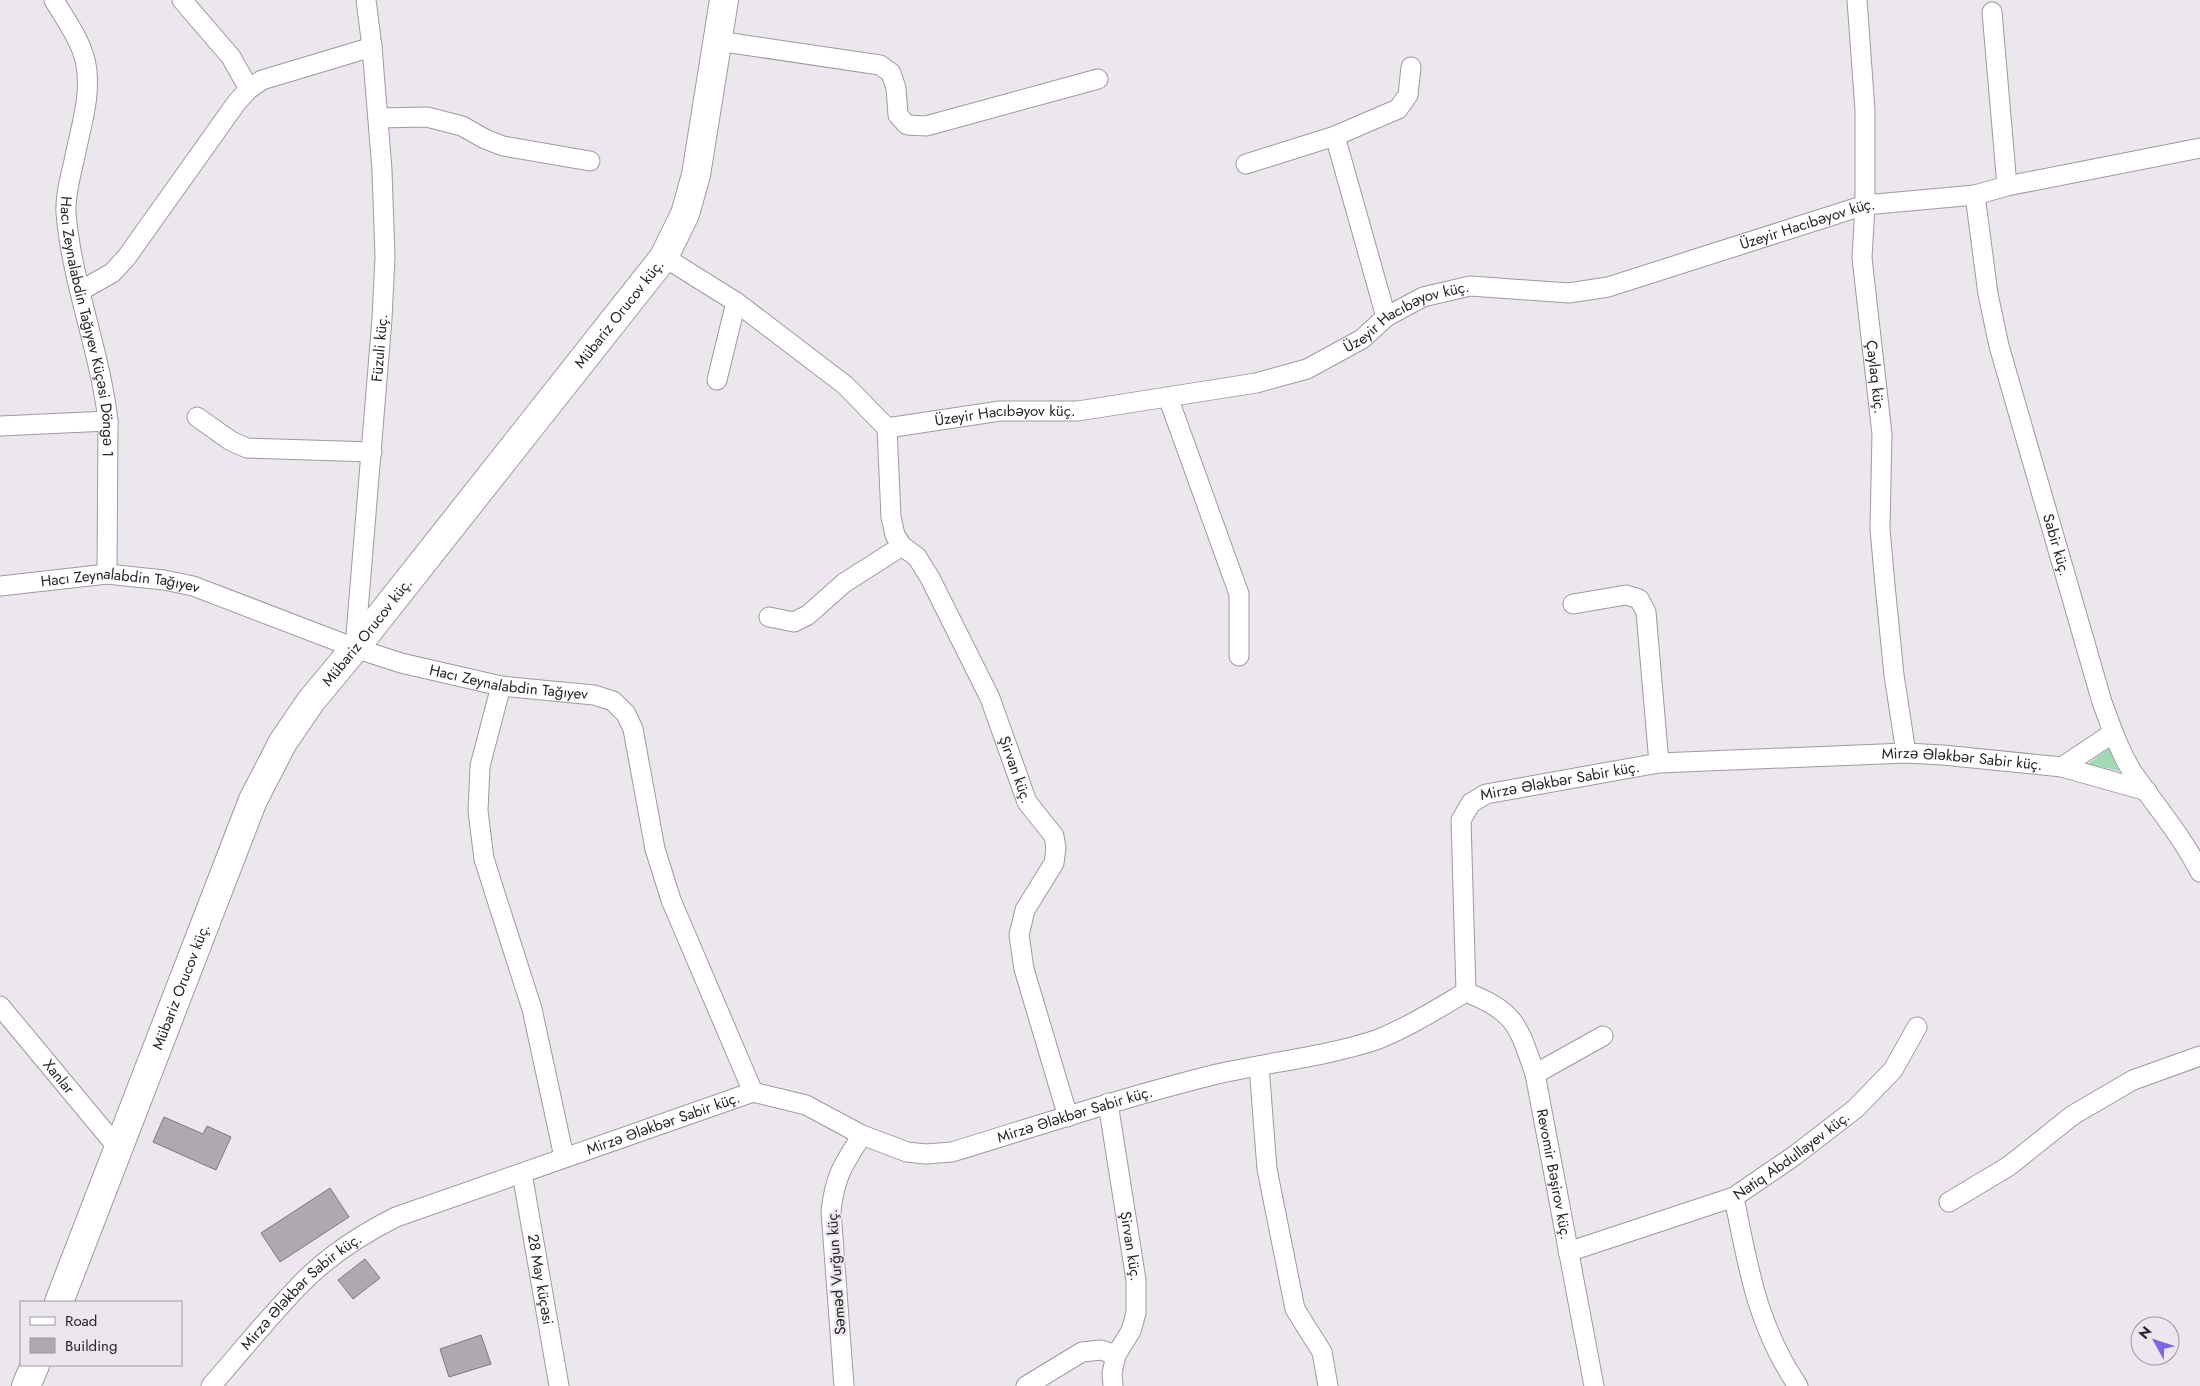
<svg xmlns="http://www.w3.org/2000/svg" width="2200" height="1386" font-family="Jost,sans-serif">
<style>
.green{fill:#9fdab2}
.building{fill:#ada9ae;stroke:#7c787d}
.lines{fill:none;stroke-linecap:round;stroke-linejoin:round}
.street-casing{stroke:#9d9a9f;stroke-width:21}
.secondary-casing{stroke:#9d9a9f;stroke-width:30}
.street{stroke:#fff;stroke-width:19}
.secondary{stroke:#fff;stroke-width:28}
.labels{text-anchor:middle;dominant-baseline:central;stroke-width:4.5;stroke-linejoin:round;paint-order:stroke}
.street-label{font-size:15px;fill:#262426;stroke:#ebe7ed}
</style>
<rect width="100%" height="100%" fill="#ebe7ed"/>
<path class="green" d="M2109,748l10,23 -31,-7z"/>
<g class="building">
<path d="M164,1117l39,17 4,-8 24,11 -15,33 -63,-28z"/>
<path d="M330,1188l19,29 -69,45 -19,-29z"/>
<path d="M365,1259l15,19 -27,21 -15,-19z"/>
<path d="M481,1335l10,29 -42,13 -9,-28z"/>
</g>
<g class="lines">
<defs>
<g id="street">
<path id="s1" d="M54,0c11,19 26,39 31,60 8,33 -5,69 -11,101 -4,17 -9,35 -8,52 6,71 34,138 42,208l-1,153"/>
<path d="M182,0l49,57 18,32"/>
<path id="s2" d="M1857,0l8,110v95l-3,53 20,176 -2,95 5,56 9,90 12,78"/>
<path d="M1992,12l15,174"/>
<path d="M718,41l162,24 11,8 5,15 2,27 9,10 19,1 172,-47"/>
<path d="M378,118l49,-1 35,9 23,13 18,7 87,15"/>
<path d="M1335,136l51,181"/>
<path d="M1246,164l89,-28 63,-27 10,-14 3,-28"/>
<path id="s3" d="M1975,195l13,99 11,52 103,356c9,24 17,49 31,71 23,33 49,63 67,99"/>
<path id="s4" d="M664,257l72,45 109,83 42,43 113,-17h78l178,-28 51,-14 55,-30 24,-22 37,-20 47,-11 99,7 39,-6 257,-82 110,-10 32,-9 193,-38"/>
<path d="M80,291l32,-18 14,-15 111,-156 12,-13 13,-9 110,-33"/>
<path d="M717,380l19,-78"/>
<path d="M1168,397l71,197v62"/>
<path d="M197,417l34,24 16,7 125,4"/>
<path d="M0,426l108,-5"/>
<path id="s5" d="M887,428l4,89 4,18 7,11 15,11 13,21 60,120 37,104 27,34 2,12 -2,15 -29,47 -6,25 5,34 44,148"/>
<path id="s6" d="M0,586l107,-12 57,6 29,6 162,62 46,15 100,23 93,9 19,6 13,13 7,15 22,120 16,51 82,192"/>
<path d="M1573,604l53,-9 13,4 7,13 13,151"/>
<path d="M769,617l25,5 14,-7 36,-32 58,-37"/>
<path id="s7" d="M355,647l27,-328 3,-62 -3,-87 -10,-123 -6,-47"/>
<path d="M501,686l-21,80 -2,45 6,48 48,150 32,148"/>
<path d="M2113,733l-51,34 85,24"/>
<path id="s8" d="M1466,992c50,20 52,33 69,82l59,312"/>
<path id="s9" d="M0,1006l118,142"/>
<path d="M1259,1066l8,103 28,140 27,43 6,34"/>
<path d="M1535,1074l68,-38"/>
<path id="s10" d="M1108,1103l28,177v33l-5,18 -15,24 -4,18 1,13"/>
<path id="s11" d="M522,1173l37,213"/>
<path d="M1949,1202l60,-36 64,-51 60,-35 67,-24"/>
<path d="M1568,1252l166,-55"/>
<path id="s12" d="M211,1386c29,-33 56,-67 86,-98 28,-30 63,-53 99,-71l357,-125 53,13 56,30 45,17 19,2 26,-2c88,-27 176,-56 265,-78 53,-12 107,-17 159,-34 31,-12 61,-31 90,-48l-5,-172 10,-17 15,-9 173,-31 247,-10 37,2 119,12"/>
<path d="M844,1386l-13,-175c4,-35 12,-46 31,-76"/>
<path d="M1026,1386l56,-34 19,-2 15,5"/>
<path id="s13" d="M1798,1386c-41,-60 -50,-119 -64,-189l60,-41 61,-47 38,-39 24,-43"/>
</g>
<g id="secondary">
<path id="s14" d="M59,1302l194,-502 30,-58 28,-41 44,-53 309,-391 21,-43 11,-39 28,-175"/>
<path d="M26,1386l9,-21"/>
</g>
</defs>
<use href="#street" class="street-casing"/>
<use href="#secondary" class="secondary-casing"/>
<use href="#street" class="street"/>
<use href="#secondary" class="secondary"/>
</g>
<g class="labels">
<g class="street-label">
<text stroke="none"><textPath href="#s4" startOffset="1241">Üzeyir Hacıbəyov küç.</textPath></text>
<text stroke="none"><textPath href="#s14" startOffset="1148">Mübariz Orucov küç.</textPath></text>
<text stroke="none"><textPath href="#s4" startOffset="821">Üzeyir Hacıbəyov küç.</textPath></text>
<text stroke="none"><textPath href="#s1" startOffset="339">Hacı Zeynalabdin Tağıyev Küçəsi Döngə 1</textPath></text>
<text stroke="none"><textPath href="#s7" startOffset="300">Füzuli küç.</textPath></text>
<text stroke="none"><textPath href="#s2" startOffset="378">Çaylaq küç.</textPath></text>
<text stroke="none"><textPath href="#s4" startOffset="401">Üzeyir Hacıbəyov küç.</textPath></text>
<text stroke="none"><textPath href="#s3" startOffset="360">Sabir küç.</textPath></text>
<text stroke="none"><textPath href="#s6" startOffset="121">Hacı Zeynalabdin Tağıyev</textPath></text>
<text stroke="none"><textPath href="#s14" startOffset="742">Mübariz Orucov küç.</textPath></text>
<text stroke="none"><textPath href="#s6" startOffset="526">Hacı Zeynalabdin Tağıyev</textPath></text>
<text stroke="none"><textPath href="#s12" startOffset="2072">Mirzə Ələkbər Sabir küç.</textPath></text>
<text stroke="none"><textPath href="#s5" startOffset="374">Şirvan küç.</textPath></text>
<text stroke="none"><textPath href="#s12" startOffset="1668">Mirzə Ələkbər Sabir küç.</textPath></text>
<text stroke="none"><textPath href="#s14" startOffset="338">Mübariz Orucov küç.</textPath></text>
<text stroke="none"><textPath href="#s9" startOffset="92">Xanlar</textPath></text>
<text stroke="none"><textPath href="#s12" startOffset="971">Mirzə Ələkbər Sabir küç.</textPath></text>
<text stroke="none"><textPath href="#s12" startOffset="536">Mirzə Ələkbər Sabir küç.</textPath></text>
<text stroke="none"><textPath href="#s13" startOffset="272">Natiq Abdullayev küç.</textPath></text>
<text stroke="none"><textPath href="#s8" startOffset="215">Revomir Bəşirov küç.</textPath></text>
<text stroke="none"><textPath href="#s10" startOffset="145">Şirvan küç.</textPath></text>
<text transform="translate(836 1272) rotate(-94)">Səməd Vurğun küç.</text>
<text stroke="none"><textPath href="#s11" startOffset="108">28 May küçəsi</textPath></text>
<text stroke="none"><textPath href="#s12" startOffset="131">Mirzə Ələkbər Sabir küç.</textPath></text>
</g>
</g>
<rect x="20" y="1301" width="162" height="65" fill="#ebe7ed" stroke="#9c999d"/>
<rect x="30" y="1317" width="25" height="8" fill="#ffffff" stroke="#9c999d"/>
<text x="65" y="1326" font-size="15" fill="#262426">Road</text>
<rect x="30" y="1338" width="25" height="15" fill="#ada9ae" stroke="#9c999d"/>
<text x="65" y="1351" font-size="15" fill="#262426">Building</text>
<g transform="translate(2155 1341) rotate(310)"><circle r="24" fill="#ebe7ed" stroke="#9c999d"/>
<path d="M0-4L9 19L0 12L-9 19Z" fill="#7b67e2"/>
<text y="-8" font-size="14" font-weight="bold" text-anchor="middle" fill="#262426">N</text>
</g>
</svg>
